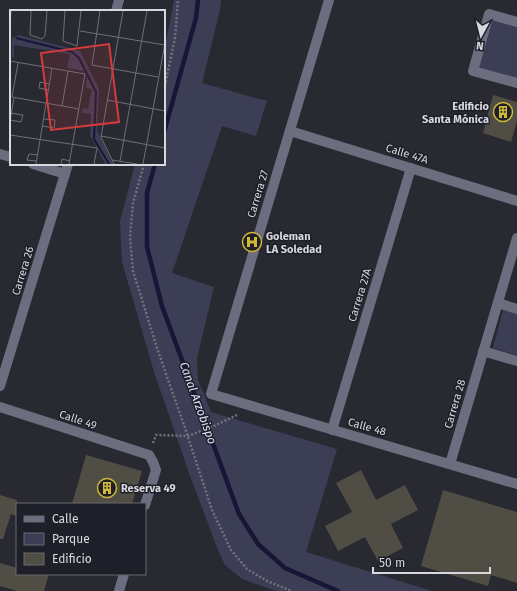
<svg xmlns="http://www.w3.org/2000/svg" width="517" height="591" font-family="'Fira Sans',sans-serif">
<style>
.green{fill:#3c3e56}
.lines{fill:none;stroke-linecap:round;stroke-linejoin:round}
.stream{stroke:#171636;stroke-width:4.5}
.building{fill:#504e44}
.path{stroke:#72737b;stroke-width:2.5;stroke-dasharray:2 2;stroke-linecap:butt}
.minor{stroke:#6c6e7f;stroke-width:10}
.labels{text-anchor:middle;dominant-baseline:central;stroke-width:3;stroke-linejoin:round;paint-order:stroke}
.poi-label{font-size:11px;font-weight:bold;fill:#d8d9df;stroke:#1e1f28;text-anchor:start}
.street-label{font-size:11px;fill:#d8d9df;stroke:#1e1f28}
.water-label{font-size:12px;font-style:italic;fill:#e0e2fd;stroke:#1e1f28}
.inset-river{fill:none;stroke:#171636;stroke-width:2}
.inset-road{fill:none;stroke:#6e6f77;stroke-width:1}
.view{fill:#d63a3a;fill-opacity:0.15;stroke:#d63a3a;stroke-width:2}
.inset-edge{fill:none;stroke:#d8d9df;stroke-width:2}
</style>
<rect width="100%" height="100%" fill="#282931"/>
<g class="green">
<path d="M174,0h47l-1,10 -18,73 65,18 -11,35 -34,-10 -50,147 42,14 -17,71 1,22 13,32 126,37 -31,103 126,39h-156l-34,-12 -17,-14 -7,-15 -29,-77 -35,-101 -32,-110 -2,-41 15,-57h29v-112z"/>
<path d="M489,14l28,8v61l-44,-12z"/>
<path d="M503,310l14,4v41l-24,-7z"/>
</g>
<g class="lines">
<g class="stream">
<path d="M164,132l32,-114 2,-18"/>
<path d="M155,164l-8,29v54l15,59 77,208 19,30 27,24 53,23"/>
</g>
</g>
<g class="building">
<path d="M493,95l24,7v19l-6,21 -28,-9z"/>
<path d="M86,455l56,16 -10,33h-60z"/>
<path d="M361,470l15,30 29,-15 13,25 -27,14 12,24 -25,13 -13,-24 -27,14 -13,-25 27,-14 -16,-29z"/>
<path d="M443,490l74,22v71l-26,-8 -3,11 -67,-20z"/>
<path d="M0,495l17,5v16l-6,-2 -8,25h-3z"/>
<path d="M0,563l17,5v6h32l-5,17h-27l-17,-5z"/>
</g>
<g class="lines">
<g class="path">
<path d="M164,90l11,-52 3,-38"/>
<path d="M144,164l-11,39 -3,34 3,34 25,80 27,77 27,82 19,40 16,19 20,12 25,10"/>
<path d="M153,443l3,-8 32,1 26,-10 23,-11"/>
</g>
<g class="minor">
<path d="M329,0l-118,394 306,90"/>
<path d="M116,11l3,-11"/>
<path d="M517,22l-28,-8 -16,57 44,12"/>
<path d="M290,131l227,70"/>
<path d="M0,154l11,3"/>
<path d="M33,164l32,10"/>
<path d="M498,303l19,6"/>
<path d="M483,351l34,10"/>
<path d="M0,386l68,-222"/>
<path d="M0,407l149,48 4,7 3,8 -11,35"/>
<path d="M332,430l79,-262"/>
<path d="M450,464l67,-226"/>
<path d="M119,591l5,-17"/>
</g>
</g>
<defs>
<symbol id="building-ring" viewBox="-11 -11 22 22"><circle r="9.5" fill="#1e1f28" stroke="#cfb837" stroke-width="1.5"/><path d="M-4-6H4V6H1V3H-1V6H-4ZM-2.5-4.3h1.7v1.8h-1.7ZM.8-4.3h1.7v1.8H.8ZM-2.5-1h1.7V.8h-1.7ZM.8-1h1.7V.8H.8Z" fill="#cfb837"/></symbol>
<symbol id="hospital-ring" viewBox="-11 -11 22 22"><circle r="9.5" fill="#1e1f28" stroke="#cfb837" stroke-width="1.5"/><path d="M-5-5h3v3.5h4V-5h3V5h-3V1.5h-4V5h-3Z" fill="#cfb837"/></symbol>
</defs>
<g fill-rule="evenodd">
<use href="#building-ring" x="492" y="101" width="22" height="22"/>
<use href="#hospital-ring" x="241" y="231" width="22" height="22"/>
<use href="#building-ring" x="96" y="477" width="22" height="22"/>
</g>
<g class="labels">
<g class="poi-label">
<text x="489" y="106" text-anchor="end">Edificio<tspan x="489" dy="13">Santa Mónica</tspan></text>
<text x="266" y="236">Goleman<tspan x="266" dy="13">LA Soledad</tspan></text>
<text x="121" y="488">Reserva 49</text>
</g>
<g class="street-label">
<text transform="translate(407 154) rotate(17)">Calle 47A</text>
<text transform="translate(258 194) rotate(-73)">Carrera 27</text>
<text transform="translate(23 271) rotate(-73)">Carrera 26</text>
<text transform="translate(360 295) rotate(-73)">Carrera 27A</text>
<text transform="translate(455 404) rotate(-74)">Carrera 28</text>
<text transform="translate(78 420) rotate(18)">Calle 49</text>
<text transform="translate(367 427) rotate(16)">Calle 48</text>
</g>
<g class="water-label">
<text transform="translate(198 403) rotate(70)">Canal Arzobispo</text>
</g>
</g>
<g transform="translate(10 10)">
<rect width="155" height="155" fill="#282931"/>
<path d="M9,25l61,16 19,38 -2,41 16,34h-8l-15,-29 1,-21 -9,-1 1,-5 5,1 4,-20 -6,-1 1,-10 -3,-7 -17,-3 3,-14 -56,-9v13l-2,-1v-21l2,2z" fill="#3c3e56"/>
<path class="inset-river" d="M6,28l56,14 7,6 17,34 -2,47 15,25"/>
<path class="inset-road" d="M21,1l-1,24 12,4 3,-3 2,-25M55,1l-2,30 14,5 4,-35M90,1l-8,54 66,12M0,15l1,-14M70,21l85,14M0,51l75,13 -16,90M8,53l-6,34 67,12M38,80l-9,-2 1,-6 10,2M97,90l58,11M52,96l6,-35M0,110l11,2 2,-7 -12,-2M0,111l4,-23M32,116l12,2 1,-8 -11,-1M0,125l87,13 -3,16M91,126l64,12M102,150l25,4M27,151l-10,-1 2,-6 9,1M110,151l27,-150M26,154l16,-96M51,154l1,-5 8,2M104,154l-13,-27 22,-126M133,154l22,-121"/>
<path class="view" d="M99,34l10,78 -68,8 -10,-77z"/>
<rect width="155" height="155" class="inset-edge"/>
</g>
<rect x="16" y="503" width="130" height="72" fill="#1e1f28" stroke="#686971"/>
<rect x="24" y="516" width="20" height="6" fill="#6c6e7f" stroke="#686971"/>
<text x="52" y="523" font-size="12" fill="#d8d9df">Calle</text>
<rect x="24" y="533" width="20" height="12" fill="#3c3e56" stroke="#686971"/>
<text x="52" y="543" font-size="12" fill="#d8d9df">Parque</text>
<rect x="24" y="553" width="20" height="12" fill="#504e44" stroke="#686971"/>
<text x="52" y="563" font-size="12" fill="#d8d9df">Edificio</text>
<g transform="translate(481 36) rotate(187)" stroke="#1e1f28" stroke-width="3" paint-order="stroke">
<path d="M0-3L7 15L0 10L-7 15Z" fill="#d8d9df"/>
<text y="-6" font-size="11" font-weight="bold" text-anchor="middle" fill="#d8d9df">N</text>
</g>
<path d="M373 567v6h117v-6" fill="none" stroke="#d8d9df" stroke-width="2"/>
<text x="379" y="567" font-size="12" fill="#d8d9df" stroke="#1e1f28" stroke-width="3" paint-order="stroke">50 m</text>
</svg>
